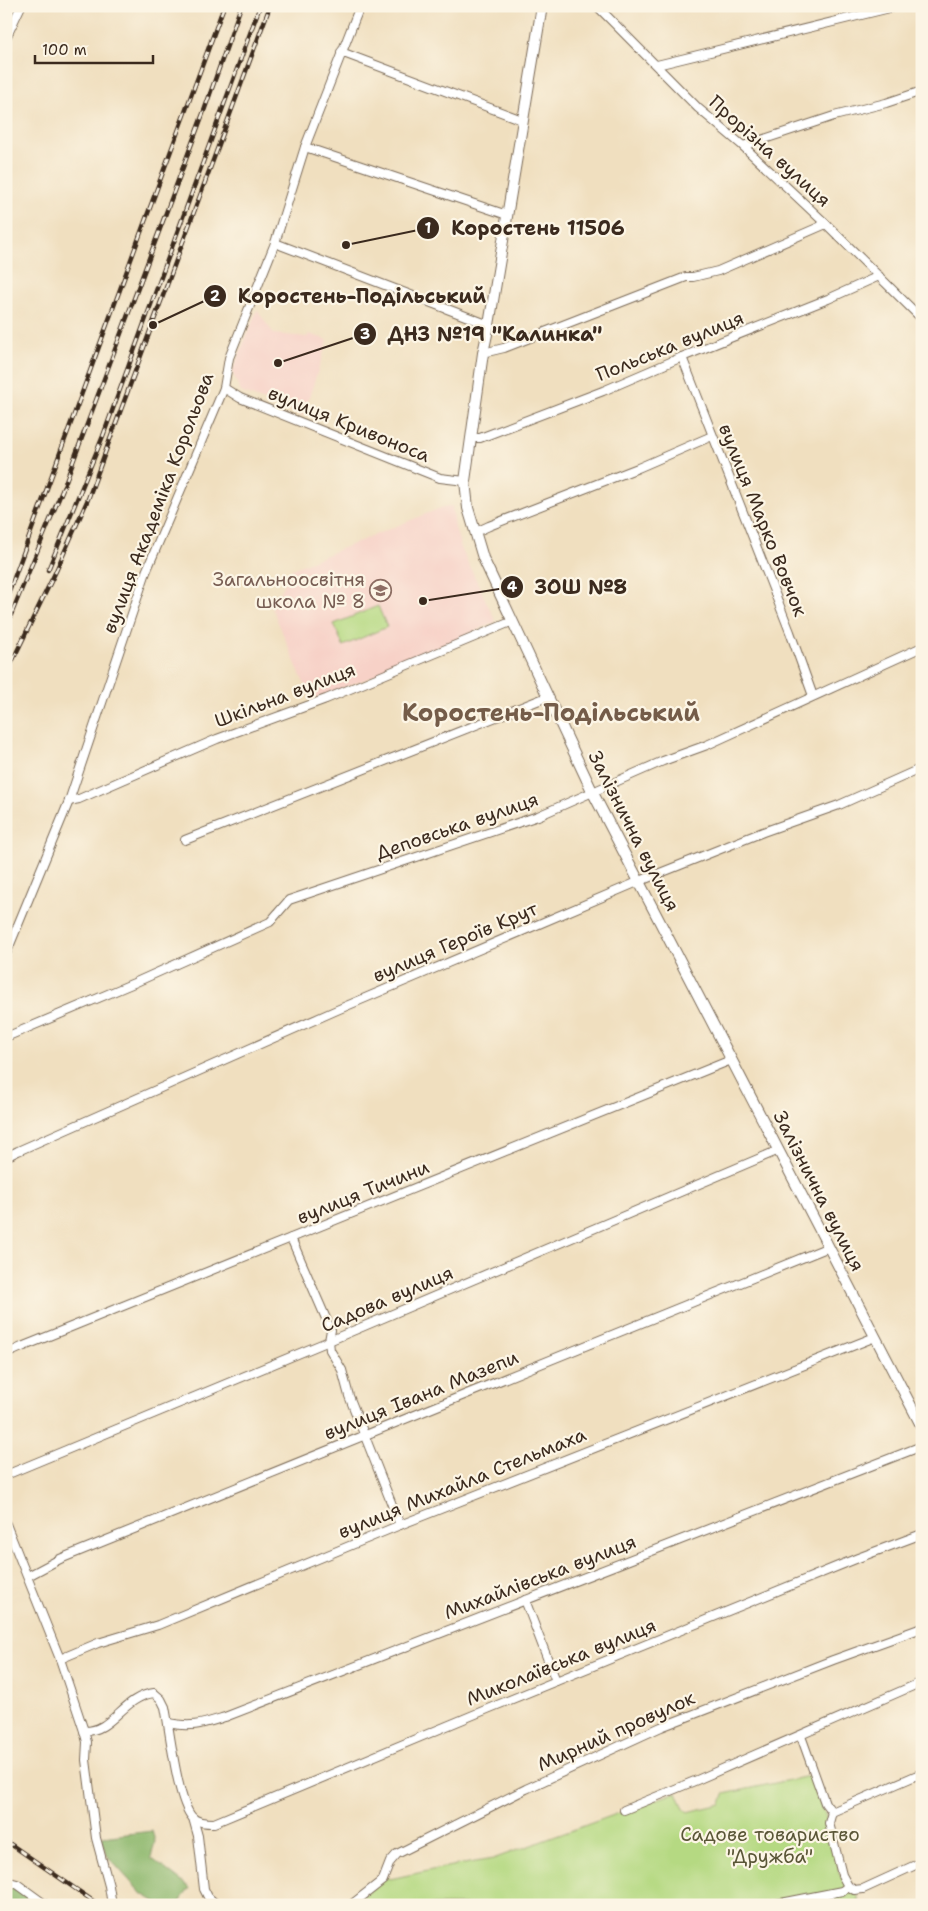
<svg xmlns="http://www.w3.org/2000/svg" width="928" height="1911" font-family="'Shantell Sans',sans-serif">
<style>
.built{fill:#f7d1c7}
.green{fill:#b5d982;stroke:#788250}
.forest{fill:#90b970;stroke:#667247}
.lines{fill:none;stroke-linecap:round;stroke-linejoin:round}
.street-casing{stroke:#7a6956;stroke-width:10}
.secondary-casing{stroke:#7a6956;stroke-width:12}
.street{stroke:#fff;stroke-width:8}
.secondary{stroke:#fff;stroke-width:10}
.rail-casing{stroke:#3b2a1e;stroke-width:4.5}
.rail{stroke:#fcf5e5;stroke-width:2.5;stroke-dasharray:8;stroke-linecap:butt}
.labels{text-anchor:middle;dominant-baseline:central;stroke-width:4.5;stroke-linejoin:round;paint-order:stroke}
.street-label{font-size:19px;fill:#3b2a1e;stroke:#fcf5e5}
.education-label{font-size:19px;fill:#785e54;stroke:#fcf5e5;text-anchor:end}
.park-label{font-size:19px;fill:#5a5637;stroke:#fcf5e5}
.district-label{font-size:24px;font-weight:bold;fill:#745c49;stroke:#fcf5e5}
.leader{fill:none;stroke:#3b2a1e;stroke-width:2}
.callout-dot{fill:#3b2a1e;stroke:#fcf5e5;stroke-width:2}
.mark-label{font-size:15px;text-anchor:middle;font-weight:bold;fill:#fff}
.callout-label{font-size:20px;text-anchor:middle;font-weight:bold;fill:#3b2a1e;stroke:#fcf5e5;stroke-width:4.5;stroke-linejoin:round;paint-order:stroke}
</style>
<rect width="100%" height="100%" fill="#fcf5e5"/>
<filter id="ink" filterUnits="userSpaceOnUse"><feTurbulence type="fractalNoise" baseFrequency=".02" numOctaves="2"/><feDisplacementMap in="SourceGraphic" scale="10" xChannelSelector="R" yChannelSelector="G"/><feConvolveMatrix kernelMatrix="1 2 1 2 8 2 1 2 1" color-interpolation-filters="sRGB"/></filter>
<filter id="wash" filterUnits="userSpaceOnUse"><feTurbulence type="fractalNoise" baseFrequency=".0096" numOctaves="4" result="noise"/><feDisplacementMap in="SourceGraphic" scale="20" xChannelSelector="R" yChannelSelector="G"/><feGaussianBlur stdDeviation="1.12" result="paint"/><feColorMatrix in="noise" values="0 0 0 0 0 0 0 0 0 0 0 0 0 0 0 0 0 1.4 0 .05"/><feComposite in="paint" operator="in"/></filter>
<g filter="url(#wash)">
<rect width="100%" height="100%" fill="#f0dfbf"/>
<g class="built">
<path d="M257,310l17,24 33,3 2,-3 19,6 -25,76 -62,-24 -9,-20z"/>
<path d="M452,506l3,21 6,21 35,74 -111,50 -74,28 -39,-92 20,-39 151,-62z"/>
</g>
<g class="green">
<path d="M378,606l9,21 -44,19 -9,-22z"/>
<path d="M813,1775l13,42 16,63 16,16 2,9h-517l20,-9 23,-19 4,2 56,-12 47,-8 184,-67 7,17 4,3 33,-8 3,-10z"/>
</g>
<g class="forest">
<path d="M152,1831l3,10 -4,17 39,30 -13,17h-16l-21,-13 -31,-34 -5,-10 -2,-11z"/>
<path d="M6,1886l9,3 22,16h-31z"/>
</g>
</g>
<g filter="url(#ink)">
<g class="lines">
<defs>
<g id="street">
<path d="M597,6l101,102 45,38 83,78 96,95"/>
<path d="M918,6l4,5"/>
<path d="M6,38l15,-32"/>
<path d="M341,52l181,68"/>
<path d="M657,65l241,-59"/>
<path d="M743,146l91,-30 52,-13 36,-12"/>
<path d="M305,147l202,68"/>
<path d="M275,243l214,82"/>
<path d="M483,353l21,-5 182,-71h7l25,-6 108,-47"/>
<path d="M682,357l108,275 23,64"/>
<path d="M224,388l16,10 200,80 25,3"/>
<path d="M471,438h9l123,-47 79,-34 146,-58 51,-23"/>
<path d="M476,532l13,-6 149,-58 74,-32"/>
<path d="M69,801l10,-2 138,-60 109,-40 187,-78"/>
<path d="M185,840l362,-143"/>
<path d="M6,954l63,-153 77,-229 78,-184 5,-30 46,-115 30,-96 55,-141"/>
<path d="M6,1037l128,-54 136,-61 19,-22 249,-84 125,-55 44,-16 215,-98"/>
<path d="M6,1157l12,-6 319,-141 303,-129 123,-49 76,-27 83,-37"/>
<path d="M291,1238l40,92 -2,11 1,9 12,20 7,26 51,129"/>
<path d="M6,1354l18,-8 707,-286"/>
<path d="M6,1475l323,-134 450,-191"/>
<path d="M6,1524l54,135 24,72c29,1 38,-34 70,-38l7,6 4,8c5,24 12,93 27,110 5,6 15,6 22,6l276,-115 368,-150 64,-24"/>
<path d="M28,1576l32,-17 769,-312"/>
<path d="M525,1600l31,81"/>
<path d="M60,1659l38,-16 60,-18 242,-100 475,-188"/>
<path d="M168,1723c24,5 34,1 57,-6l697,-271"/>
<path d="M84,1731l3,11 -1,18 10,78 13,48 3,19"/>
<path d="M801,1736l24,67 7,9"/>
<path d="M922,1773l-90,39 -3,11 13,52 6,11 6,4 9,-1 59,-27"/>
<path d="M624,1810l73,-30 225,-98"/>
<path d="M193,1818l5,18 6,53 4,8 9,8"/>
<path d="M6,1881l11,3 29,21"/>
<path d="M351,1905l32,-25 7,-18 7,-8 129,-65 135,-62 172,-67 89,-32"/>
<path d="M771,1905l71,-14 6,-5"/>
</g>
<path id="secondary" d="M542,6l-53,319 -6,28 -18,128 3,27 15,50 110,235 329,634"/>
</defs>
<use href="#street" class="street-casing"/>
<use href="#secondary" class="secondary-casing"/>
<use href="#street" class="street"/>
<use href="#secondary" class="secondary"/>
<defs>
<g id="rail">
<path d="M48,570l55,-134 157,-430"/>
<path d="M6,600l218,-594"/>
<path d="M6,627l58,-141 140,-375 37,-105"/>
<path d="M6,674l50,-103 32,-72 182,-493"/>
<path d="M6,1841l93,64"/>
</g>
</defs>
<use href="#rail" class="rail-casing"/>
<use href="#rail" class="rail"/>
</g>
</g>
<defs>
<symbol id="school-ring" viewBox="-11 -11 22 22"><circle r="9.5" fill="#fcf5e5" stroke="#8d6e63" stroke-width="1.5"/><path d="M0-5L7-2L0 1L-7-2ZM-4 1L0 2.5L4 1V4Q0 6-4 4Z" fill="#8d6e63"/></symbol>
</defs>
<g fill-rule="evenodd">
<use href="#school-ring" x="368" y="578" width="25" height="25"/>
</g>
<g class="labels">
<g class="street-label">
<text transform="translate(770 151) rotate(42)">Прорізна вулиця</text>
<text transform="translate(670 346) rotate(-22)">Польська вулиця</text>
<text transform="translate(349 424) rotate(22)">вулиця Кривоноса</text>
<text transform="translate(158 503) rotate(-69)">вулиця Академіка Корольова</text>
<text transform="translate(763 520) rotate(68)">вулиця Марко Вовчок</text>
<text transform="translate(285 695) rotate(-21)">Шкільна вулиця</text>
<text transform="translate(457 826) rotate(-19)">Деповська вулиця</text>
<text transform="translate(634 831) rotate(63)">Залізнична вулиця</text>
<text transform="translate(455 942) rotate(-23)">вулиця Героїв Крут</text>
<text transform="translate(819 1191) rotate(63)">Залізнична вулиця</text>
<text transform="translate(363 1192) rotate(-22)">вулиця Тичини</text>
<text transform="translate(387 1299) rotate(-23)">Садова вулиця</text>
<text transform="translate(421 1395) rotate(-22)">вулиця Івана Мазепи</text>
<text transform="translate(462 1483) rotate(-22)">вулиця Михайла Стельмаха</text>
<text transform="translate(540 1577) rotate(-21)">Михайлівська вулиця</text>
<text transform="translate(561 1662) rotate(-22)">Миколаївська вулиця</text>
<text transform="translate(616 1731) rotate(-24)">Мирний провулок</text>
</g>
<g class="education-label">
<text x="365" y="579">Загальноосвітня<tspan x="365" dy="22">школа № 8</tspan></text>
</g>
<g class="park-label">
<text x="770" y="1834">Садове товариство<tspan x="770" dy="22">"Дружба"</tspan></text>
</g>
<g class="district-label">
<text x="551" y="713">Коростень-Подільський</text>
</g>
</g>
<path class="leader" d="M346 245L428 228M153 325L215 296M278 363L365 334M423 601L512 587"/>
<g class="callout-dot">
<circle cx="346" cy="245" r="5"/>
<circle cx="153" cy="325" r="5"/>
<circle cx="278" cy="363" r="5"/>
<circle cx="423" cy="601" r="5"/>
<circle cx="428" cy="228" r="12"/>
<circle cx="215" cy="296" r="12"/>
<circle cx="365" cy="334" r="12"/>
<circle cx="512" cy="587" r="12"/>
</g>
<g class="mark-label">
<text x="428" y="233">1</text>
<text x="215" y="301">2</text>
<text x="365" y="339">3</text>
<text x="512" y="592">4</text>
</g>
<g class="callout-label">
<text x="538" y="235">Коростень 11506</text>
<text x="362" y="303">Коростень-Подільський</text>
<text x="495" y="341">ДНЗ №19 "Калинка"</text>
<text x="581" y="594">ЗОШ №8</text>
</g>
<rect width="928" height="1911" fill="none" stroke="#fcf5e5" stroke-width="25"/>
<path d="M35 55v8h118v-8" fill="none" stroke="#3b2a1e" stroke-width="2.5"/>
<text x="42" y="55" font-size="15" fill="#3b2a1e" stroke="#fcf5e5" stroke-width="4" paint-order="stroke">100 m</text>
</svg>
